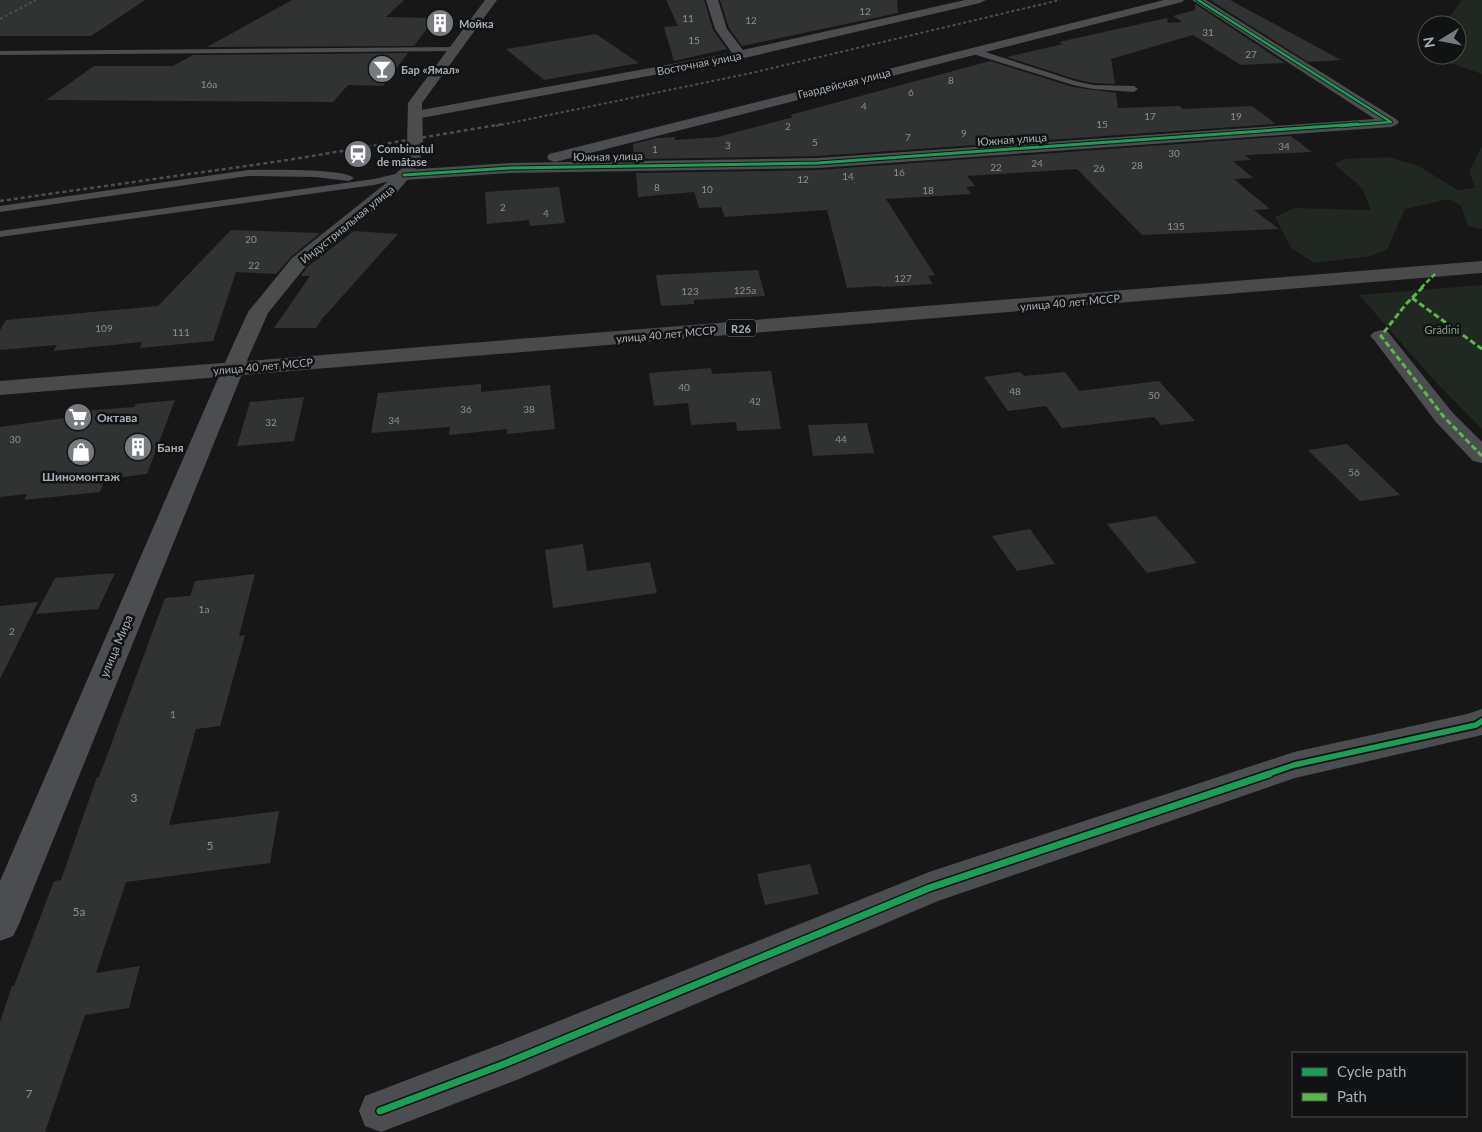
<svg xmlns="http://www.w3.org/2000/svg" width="1482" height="1132" font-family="Lato,sans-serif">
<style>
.green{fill:#212721}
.building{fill:#313232}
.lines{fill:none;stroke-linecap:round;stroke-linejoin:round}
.lane{fill:#4c4d50;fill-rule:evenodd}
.street{fill:#4c4d50;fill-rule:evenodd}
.secondary{fill:#4b4c4e;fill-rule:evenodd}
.primary{fill:#494a4c;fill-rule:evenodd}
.rail-far1{stroke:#4d4e50;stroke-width:2;stroke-dasharray:3 2.5;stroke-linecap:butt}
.rail{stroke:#4d4e50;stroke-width:2.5;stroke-dasharray:4 3;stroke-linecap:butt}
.quiet-far1{stroke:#58b947;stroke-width:2.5;stroke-dasharray:5 2.5;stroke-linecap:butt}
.quiet{stroke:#58b947;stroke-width:3;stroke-dasharray:6 3;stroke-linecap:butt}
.cycleway-far3-casing{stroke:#111213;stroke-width:4}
.cycleway-far2-casing{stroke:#111213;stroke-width:5}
.cycleway-far1-casing{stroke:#111213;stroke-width:9}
.cycleway-casing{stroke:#111213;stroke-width:10}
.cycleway-far3{stroke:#1a9f57;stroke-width:2.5}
.cycleway-far2{stroke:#1a9f57;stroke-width:3}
.cycleway-far1{stroke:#1a9f57;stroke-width:5.5}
.cycleway{stroke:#1a9f57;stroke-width:7}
.labels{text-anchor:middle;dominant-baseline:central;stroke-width:5;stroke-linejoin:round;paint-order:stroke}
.number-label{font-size:10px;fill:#8c9096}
.far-poi-label{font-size:11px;font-weight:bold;fill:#aaafb7;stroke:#111213;text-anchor:start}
.far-street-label{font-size:11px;fill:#aaafb7;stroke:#111213}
.shield{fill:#111213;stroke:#7c8086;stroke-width:1}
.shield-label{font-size:11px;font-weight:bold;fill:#aaafb7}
.far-park-label{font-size:11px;fill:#85a082;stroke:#111213}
.poi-label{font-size:12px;font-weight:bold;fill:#aaafb7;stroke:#111213;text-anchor:start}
.street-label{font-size:12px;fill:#aaafb7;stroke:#111213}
.near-number-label{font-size:12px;fill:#8c9096}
</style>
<rect width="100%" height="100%" fill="#171717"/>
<g class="green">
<path d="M1462,0h20v74l-38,-13 -2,-6h15v-30h-13z"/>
<path d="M1482,147v82l-14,-3 -7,-20 -12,-7 -44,10 -18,41 -17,6 -56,7 -23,-15 -16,-31 19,-9 77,2 -9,-22 -28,-24 11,-5 43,-2 31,9 38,24 18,-2 -6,-17z"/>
<path d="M1482,285v144l-49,-50 -74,-84z"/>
</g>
<g class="building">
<path d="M0,0h145l-54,36h-91z"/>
<path d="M292,0h112l-18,17 49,1 -21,28 -207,1z"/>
<path d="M666,0h38l9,30 14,19 -53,12 -10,-34 14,-1z"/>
<path d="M720,0h177l1,13 -156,33 -13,-18z"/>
<path d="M1210,0h20l111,60 -33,2z"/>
<path d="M1195,4l90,59 -44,2 -48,-30 -82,24 4,25 -22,-1 -18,-4 -68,-22 56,-13 -4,-2 108,-24 1,5 14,-1 -9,-6 22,-6z"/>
<path d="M596,34l43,29 -95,17 -38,-31z"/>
<path d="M408,53l-25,33 -35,-1 -15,17 -287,-2 48,-34h79l20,-11z"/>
<path d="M990,61l83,26 43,6 2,15 61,-2 4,3 69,-3 24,18 -458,32 -184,3 -1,-15 25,-6 17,-1v3l43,-3 75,-20 -3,-2z"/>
<path d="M1291,136l21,16 -67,3 6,5 -18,1 20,17 -19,1 36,30 -16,1 25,19 -137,6 -65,-66 -110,7 8,10 -9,1 6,7 -86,5 49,76 -7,1 5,8 -51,3 -1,-1 -34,2 -20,-78 -102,7 -4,-10 -22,1 -5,-16 -56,5 -2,-24 182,-3z"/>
<path d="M559,187l6,36 -35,3 -1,-6 -42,4 -2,-32z"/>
<path d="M231,230l89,3 -29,24 -15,17 -40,-2 -23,69 -73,7 2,-6 -89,9 4,-6 -57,5v-20l6,-10 152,-14z"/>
<path d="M354,231l44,3 -76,85 -6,9h-42l36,-52h-9l6,-9z"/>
<path d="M758,270l7,26 -71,4v4l-33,2 -5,-31z"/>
<path d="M711,368l1,6 59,-3 10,58 -44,2 -1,-9 -45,3 -3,-22 -34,3 -5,-33z"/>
<path d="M1020,372l4,4 41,-4 14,19 80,-10 36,40 -34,4 -7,-8 -92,11 -16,-22 -38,5 -24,-34z"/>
<path d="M481,384v8l69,-7 5,44 -48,5v-5l-58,6 1,-8 -79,6 7,-40z"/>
<path d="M304,397l-10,44 -57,5 13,-44z"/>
<path d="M175,400l-28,74 -42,5 -5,13 -76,8 3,-6 -27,3v-70l64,-9 4,-6 66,-5 2,-3z"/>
<path d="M867,423l7,30 -61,3 -5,-31z"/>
<path d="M1347,444l53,51 -40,6 -52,-51z"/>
<path d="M1156,516l41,47 -50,10 -40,-49z"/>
<path d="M1030,529l25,35 -38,7 -25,-35z"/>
<path d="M583,544l4,27 63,-9 7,31 -104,15 -8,-58z"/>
<path d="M115,573l-17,36 -62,5 19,-36z"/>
<path d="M255,574l-16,62 6,-1 -25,91 -24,3 -27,96 110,-14 -9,52 -144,19 -30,91 44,-7 -11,42 -44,7 -40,117h-45v-110l12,-36h2l40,-105 7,-1 36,-103h2l66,-179 25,-2 5,-15z"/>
<path d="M38,602l-38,77v-73z"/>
<path d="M810,864l9,30 -54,11 -8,-31z"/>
</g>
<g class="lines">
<g class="lane">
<path d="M457,47v4h-3l-454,4v-4z"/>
<path d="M970,49h6l99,32 18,4 41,1 4,3 -4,3 -41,-3 -20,-4 -103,-32z"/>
<path d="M248,170c19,0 94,-2 106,8l-5,3 -34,-4 -67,-1 -248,36v-6z"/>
<path d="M404,172l5,3 -2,2 -33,8 -374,52v-6l374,-52z"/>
</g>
<g class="street">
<path d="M706,0h12l9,29 16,21 222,-50h21l-6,3 -240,56 -324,60 -5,-1 -2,-3 2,-3 5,-1 316,-58 -17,-24z"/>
<path d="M1164,0h20l-2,2 -627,160 -6,-2 -2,-3 2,-3z"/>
<path d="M1192,0h14l190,119 3,3 -3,3 -5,2 -573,41 -308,5 -106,7 -6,-1 -2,-4 2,-4 6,-1 106,-7 308,-5 557,-39z"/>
<path d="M1381,330l7,2 64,80 30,30v21l-9,-2 -37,-39 -62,-82 -4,-4 4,-4z"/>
<path d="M233,362l8,2 3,5 -225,555 -6,12 -13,5v-60l222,-512 3,-5z"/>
<path d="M1482,709v26l-187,43 -357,123 -419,178 -138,53 -16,-6 -6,-15 6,-15 139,-53 425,-171 365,-120 173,-38z"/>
</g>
<path class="secondary" d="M485,0h12l-75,103 1,42 -3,16 -4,9 -19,22 -91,74 -38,47 -27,61 -8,2 -8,-2 -3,-5 26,-57 44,-54 93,-74 16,-15 6,-24 1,-42z"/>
<path class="primary" d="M1482,261v12l-1482,122v-14z"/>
<g class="rail-far1">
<path d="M0,19l36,-19"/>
<path d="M496,126l260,-54 304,-72"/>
</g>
<path class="rail" d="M0,201l288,-41 215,-36"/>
<path class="quiet-far1" d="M1421,288l16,-16"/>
<g class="quiet">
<path d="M1423,287l-17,17 -25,32 63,81 38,39"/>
<path d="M1412,298l70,51"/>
</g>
<defs>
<path id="cycleway-far3" d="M1198,0l193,122 -50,4"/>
<path id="cycleway-far2" d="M404,175l106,-7 308,-5 540,-39"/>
<path id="cycleway-far1" d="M1265,775l29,-10 182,-40 6,-4"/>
<path id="cycleway" d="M380,1111l124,-47 425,-176 340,-114"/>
</defs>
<use href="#cycleway-far3" class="cycleway-far3-casing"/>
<use href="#cycleway-far2" class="cycleway-far2-casing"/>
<use href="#cycleway-far1" class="cycleway-far1-casing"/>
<use href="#cycleway" class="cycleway-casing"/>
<use href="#cycleway-far3" class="cycleway-far3"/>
<use href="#cycleway-far2" class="cycleway-far2"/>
<use href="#cycleway-far1" class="cycleway-far1"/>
<use href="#cycleway" class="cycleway"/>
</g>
<defs>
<symbol id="building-disc" viewBox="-11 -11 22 22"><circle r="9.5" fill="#777a7f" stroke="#111213"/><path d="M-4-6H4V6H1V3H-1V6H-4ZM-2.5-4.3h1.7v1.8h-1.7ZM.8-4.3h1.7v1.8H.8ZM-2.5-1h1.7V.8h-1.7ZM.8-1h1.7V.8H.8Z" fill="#fff"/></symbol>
<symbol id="bar-disc" viewBox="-11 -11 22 22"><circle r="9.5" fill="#777a7f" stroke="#111213"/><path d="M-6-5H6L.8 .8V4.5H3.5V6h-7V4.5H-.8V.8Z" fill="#fff"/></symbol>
<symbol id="station-disc" viewBox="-11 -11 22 22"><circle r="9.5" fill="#777a7f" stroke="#111213"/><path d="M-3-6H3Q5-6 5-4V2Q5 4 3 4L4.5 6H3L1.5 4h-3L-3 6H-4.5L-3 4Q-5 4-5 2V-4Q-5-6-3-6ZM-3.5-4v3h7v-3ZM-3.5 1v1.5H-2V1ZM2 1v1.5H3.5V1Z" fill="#fff"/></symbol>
<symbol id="supermarket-disc" viewBox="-11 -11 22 22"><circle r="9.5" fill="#777a7f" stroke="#111213"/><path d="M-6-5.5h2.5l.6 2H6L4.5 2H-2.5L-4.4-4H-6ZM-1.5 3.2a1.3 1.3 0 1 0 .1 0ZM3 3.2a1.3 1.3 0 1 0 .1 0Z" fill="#fff"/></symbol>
<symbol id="shop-disc" viewBox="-11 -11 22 22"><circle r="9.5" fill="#777a7f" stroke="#111213"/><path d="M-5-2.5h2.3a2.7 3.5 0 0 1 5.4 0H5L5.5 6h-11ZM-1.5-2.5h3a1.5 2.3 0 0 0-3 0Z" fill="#fff"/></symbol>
</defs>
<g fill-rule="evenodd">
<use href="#building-disc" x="424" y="7" width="32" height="32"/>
<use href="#bar-disc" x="366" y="53" width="32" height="32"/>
<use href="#station-disc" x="342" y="138" width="32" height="32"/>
<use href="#supermarket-disc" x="62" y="401" width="32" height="32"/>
<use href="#building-disc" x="122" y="431" width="32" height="32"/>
<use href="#shop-disc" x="65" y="436" width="32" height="32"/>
</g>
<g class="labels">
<g class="number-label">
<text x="865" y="11">12</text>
<text x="688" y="18">11</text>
<text x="751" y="20">12</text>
<text x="1208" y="32">31</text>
<text x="694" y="40">15</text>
<text x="1251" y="54">27</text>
<text x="951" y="80">8</text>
<text x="209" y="84">16а</text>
<text x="911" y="92">6</text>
<text x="864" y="106">4</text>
<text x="1150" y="116">17</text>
<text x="1236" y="116">19</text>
<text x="1102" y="124">15</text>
<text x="788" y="126">2</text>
<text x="964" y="133">9</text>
<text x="908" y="137">7</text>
<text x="815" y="142">5</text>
<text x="728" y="145">3</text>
<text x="1284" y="146">34</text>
<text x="655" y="149">1</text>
<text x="1174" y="153">30</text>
<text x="1037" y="163">24</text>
<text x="1137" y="165">28</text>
<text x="996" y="167">22</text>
<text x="1099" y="168">26</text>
<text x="899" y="172">16</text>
<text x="848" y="176">14</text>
<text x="803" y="179">12</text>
<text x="657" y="187">8</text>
<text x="707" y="189">10</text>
<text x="928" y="190">18</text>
<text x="503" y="207">2</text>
<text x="546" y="213">4</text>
<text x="1176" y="226">135</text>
<text x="251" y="239">20</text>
<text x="254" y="265">22</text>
<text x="903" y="278">127</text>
<text x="745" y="290">125а</text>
<text x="690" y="291">123</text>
<text x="104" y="328">109</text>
<text x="181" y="332">111</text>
<text x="684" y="387">40</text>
<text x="1015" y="391">48</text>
<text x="1154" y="395">50</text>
<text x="755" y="401">42</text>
<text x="466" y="409">36</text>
<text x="529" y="409">38</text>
<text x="394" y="420">34</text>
<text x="271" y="422">32</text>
<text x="15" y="439">30</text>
<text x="841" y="439">44</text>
<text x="1354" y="472">56</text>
<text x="204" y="609">1а</text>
<text x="12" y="631">2</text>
<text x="173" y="714">1</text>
</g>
<g class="far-poi-label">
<text x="459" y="23">Мойка</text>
<text x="401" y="69">Бар «Ямал»</text>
<text x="377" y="148">Combinatul<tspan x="377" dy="13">de mătase</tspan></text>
</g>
<g class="far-street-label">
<text transform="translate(699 63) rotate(-11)">Восточная улица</text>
<text transform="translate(844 83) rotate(-14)">Гвардейская улица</text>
<text transform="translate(1012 139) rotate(-4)">Южная улица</text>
<text transform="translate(608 156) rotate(-1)">Южная улица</text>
<text transform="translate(347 224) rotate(-39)">Индустриальная улица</text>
<text transform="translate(1070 302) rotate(-5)">улица 40 лет МССР</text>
<text transform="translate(666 334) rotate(-5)">улица 40 лет МССР</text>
<text transform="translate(263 366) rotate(-5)">улица 40 лет МССР</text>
</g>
<rect class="shield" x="726" y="319.5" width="30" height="17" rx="4"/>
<g class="shield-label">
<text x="741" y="328">R26</text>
</g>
<g class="far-park-label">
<text x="1442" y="329">Grădini</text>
</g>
<g class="poi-label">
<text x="97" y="417">Октава</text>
<text x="157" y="447">Баня</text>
<text x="81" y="476" text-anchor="middle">Шиномонтаж</text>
</g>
<g class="street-label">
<text transform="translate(116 646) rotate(-67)">улица Мира</text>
</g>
<g class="near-number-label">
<text x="134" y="797">3</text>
<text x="210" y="845">5</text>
<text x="79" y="911">5а</text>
<text x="29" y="1093">7</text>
</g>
</g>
<rect x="1292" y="1052" width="175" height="65" fill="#111213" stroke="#4e5155"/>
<rect x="1302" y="1068" width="25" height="8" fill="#1a9f57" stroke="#4e5155"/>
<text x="1337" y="1077" font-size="15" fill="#aaafb7">Cycle path</text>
<rect x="1302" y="1093" width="25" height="8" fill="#58b947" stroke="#4e5155"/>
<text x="1337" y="1102" font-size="15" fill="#aaafb7">Path</text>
<g transform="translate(1442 40) rotate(260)"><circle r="24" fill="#111213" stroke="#4e5155"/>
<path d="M0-4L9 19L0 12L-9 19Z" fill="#777a7f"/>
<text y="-8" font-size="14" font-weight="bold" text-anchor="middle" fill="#aaafb7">N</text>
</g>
</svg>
